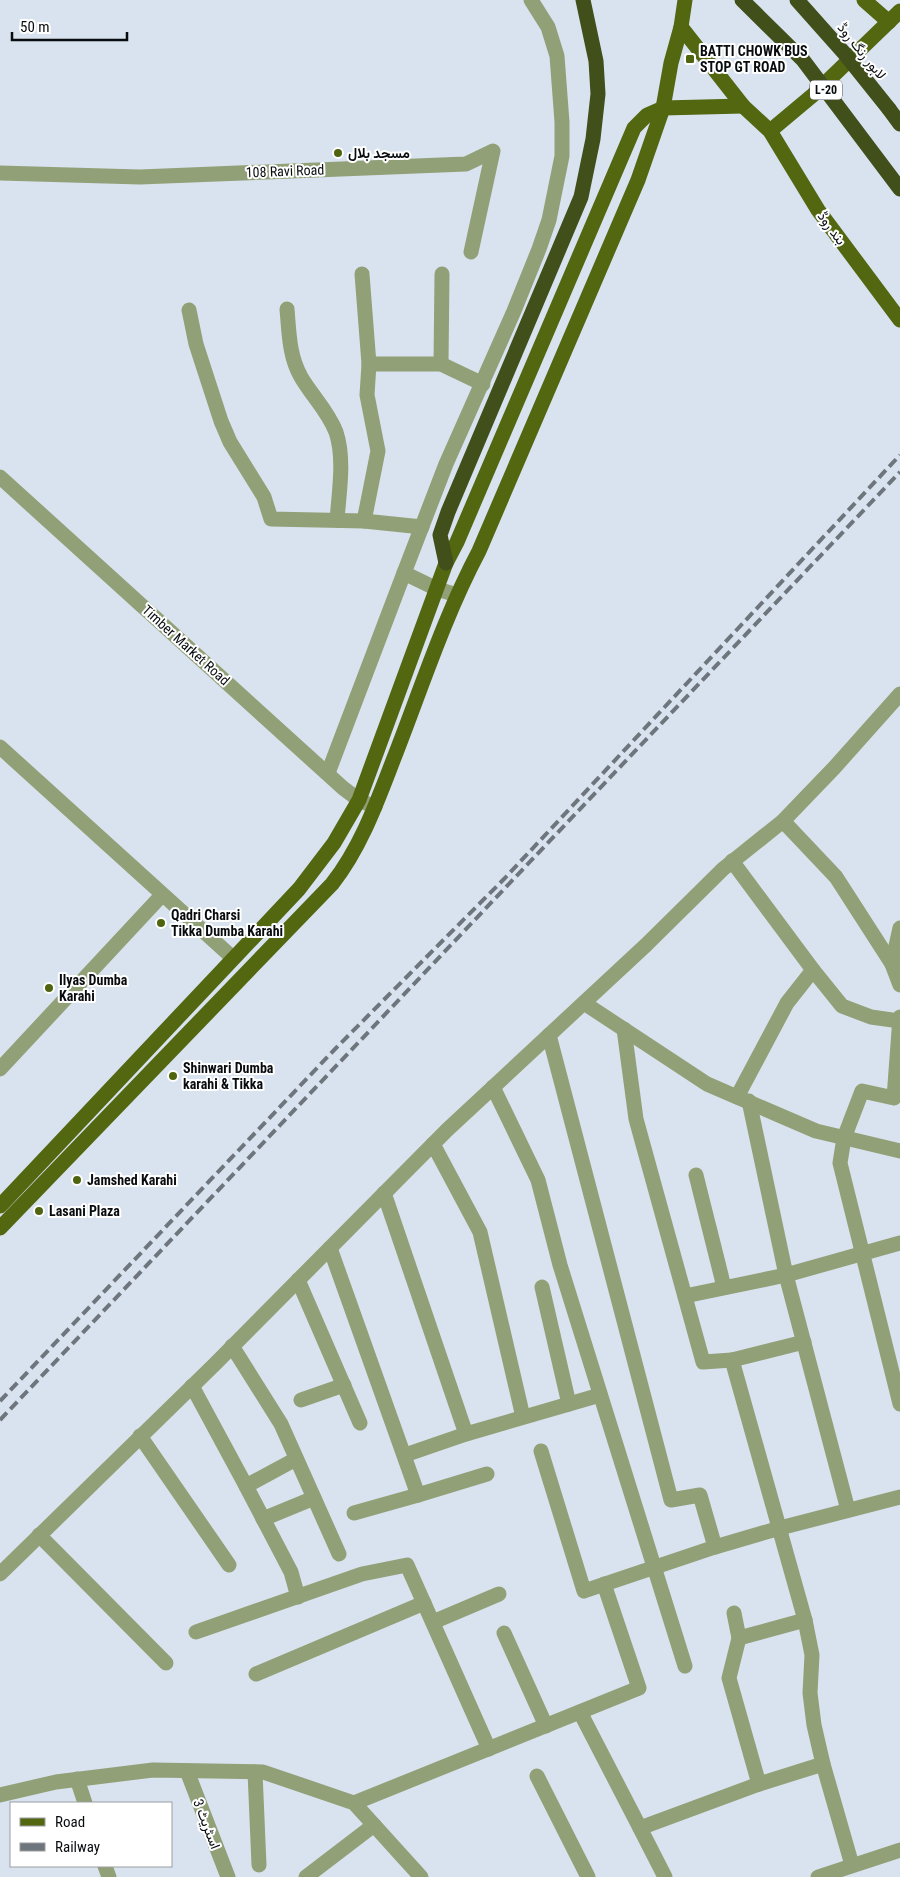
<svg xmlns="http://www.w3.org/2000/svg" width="900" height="1877" font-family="'Roboto Condensed',Vazirmatn,sans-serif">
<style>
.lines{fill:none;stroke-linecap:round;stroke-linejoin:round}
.minor{stroke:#92a078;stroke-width:15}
.major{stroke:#526710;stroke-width:15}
.highway{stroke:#414f1b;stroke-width:15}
.rail{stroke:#6e757d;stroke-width:4;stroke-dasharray:10 5;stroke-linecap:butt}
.highway-bridge{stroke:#414f1b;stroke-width:15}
.poi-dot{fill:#4f640f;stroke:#fff;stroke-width:2}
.labels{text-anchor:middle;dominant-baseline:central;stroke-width:4;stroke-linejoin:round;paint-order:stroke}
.shield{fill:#fff;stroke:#525557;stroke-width:1}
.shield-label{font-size:12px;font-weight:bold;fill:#080c0f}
.poi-label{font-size:14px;font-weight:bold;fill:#080c0f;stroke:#fff;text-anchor:start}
.street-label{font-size:14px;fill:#080c0f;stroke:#fff}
</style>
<rect width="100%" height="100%" fill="#d9e3ef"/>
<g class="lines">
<g class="minor">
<path d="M0,173l140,4 326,-13 27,-13 -22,101"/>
<path d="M362,274l7,90 -2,31 11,56 -14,70"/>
<path d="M287,309c2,23 2,47 14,68 11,19 27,34 35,55 9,27 3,60 1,88"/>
<path d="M189,310l7,34 25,77 9,21 34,55 7,22 93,2 58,6"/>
<path d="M369,364h72l42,20"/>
<path d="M441,364l1,-90"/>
<path d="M0,477l343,311 16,12 16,7"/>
<path d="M457,595l-20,-6 -33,-16 42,-109 68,-153 25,-62 10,-29 13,-64v-34l-5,-66 -9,-29 -17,-27"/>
<path d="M0,747l233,211"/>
<path d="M328,773l76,-200"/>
<path d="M783,821l53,56 56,87"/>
<path d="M732,861l81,109 29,36 29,11 29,4"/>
<path d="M900,928l-8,36 8,21"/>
<path d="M584,1003l123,81 109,47 84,20"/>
<path d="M900,1017l-6,81 -32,-7 -18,47 -4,25 60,241"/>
<path d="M624,1029l12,90 67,243 29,-2 73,260 7,35 -2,38 4,32 9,39 29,101"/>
<path d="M549,1035l122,465 29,-5 15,52"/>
<path d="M0,1069l162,-174"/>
<path d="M493,1087l45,93 22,85 125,401"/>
<path d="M737,1097l50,-94 26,-33"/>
<path d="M749,1101l37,174 62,235"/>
<path d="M433,1144l47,88 43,185"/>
<path d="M696,1175l28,112"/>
<path d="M384,1193l82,241"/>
<path d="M330,1248l88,247 69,-21"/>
<path d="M298,1280l62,143"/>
<path d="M542,1287l27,117"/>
<path d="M685,1296l101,-21 114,-32"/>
<path d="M232,1346l49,78 58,130"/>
<path d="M732,1360l72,-18"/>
<path d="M192,1386l54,100 50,-27"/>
<path d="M301,1400l43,-15"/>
<path d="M140,1436l89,129"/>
<path d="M541,1451l43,140 131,-44 65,-19 120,-31"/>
<path d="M405,1455l61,-21 134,-39"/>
<path d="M246,1486l45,86 7,25"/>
<path d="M354,1513l64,-18"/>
<path d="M263,1519l51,-21"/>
<path d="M39,1535l127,128"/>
<path d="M0,1574l215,-210 232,-234 199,-185 77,-76 60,-48 51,-53 66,-74"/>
<path d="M734,1613l5,25 -10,40 30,106"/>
<path d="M433,1622l66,-28"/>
<path d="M196,1632l166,-58 45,-9 82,184"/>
<path d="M504,1633l42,93"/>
<path d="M739,1638l66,-18"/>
<path d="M256,1674l168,-71"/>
<path d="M580,1712l60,116"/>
<path d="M187,1771l41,106"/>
<path d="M255,1772l4,93"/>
<path d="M537,1776l51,101"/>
<path d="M77,1779l8,24"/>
<path d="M0,1795l56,-13 97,-12 110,2 91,31 67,74"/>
<path d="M354,1803l285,-115 -35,-104"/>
<path d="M105,1866l4,11"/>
<path d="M306,1877l68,-52"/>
<path d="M665,1877l-25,-49 119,-44 64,-20"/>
<path d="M818,1877l82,-27"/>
</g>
<g class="major">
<path d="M864,0l25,22"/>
<path d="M681,27l62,79 27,25 48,79 82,110"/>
<path d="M770,131l43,-36 87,-84"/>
<path d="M0,1206l299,-317 35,-46 25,-43 87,-237 11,-21 177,-414 13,-13 16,-7 80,-2"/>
<path d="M0,1228l332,-344c29,-37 45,-82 62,-126 27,-69 50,-141 85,-207l159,-371 25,-72 8,-45 10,-36 4,-27"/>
</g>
<g class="highway">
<path d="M889,109l11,15"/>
<path d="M446,563l-6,-28 8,-23 133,-315 12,-58 5,-45 -2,-33 -13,-61"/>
</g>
<g class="rail">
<path d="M0,1401l336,-353 169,-170 395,-423"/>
<path d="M0,1420l900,-948"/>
</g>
<g class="highway-bridge">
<path d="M742,0l61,60 97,129"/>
<path d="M797,0l48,54 44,55"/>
</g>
</g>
<g class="poi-dot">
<rect x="685" y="54" width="10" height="10" rx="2.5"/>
<circle cx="338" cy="153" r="5"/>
<circle cx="161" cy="923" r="5"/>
<circle cx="49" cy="988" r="5"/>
<circle cx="173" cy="1076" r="5"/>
<circle cx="77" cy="1180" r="5"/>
<circle cx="39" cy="1211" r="5"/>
</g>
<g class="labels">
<rect class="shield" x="810" y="80.5" width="32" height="19" rx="4"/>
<g class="shield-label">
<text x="826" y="90">L-20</text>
</g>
<g class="poi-label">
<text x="700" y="51">BATTI CHOWK BUS<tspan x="700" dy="16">STOP GT ROAD</tspan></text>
<text x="348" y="153">مسجد بلال</text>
<text x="171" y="915">Qadri Charsi<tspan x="171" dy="16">Tikka Dumba Karahi</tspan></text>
<text x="59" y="980">Ilyas Dumba<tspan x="59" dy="16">Karahi</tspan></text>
<text x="183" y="1068">Shinwari Dumba<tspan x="183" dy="16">karahi &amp; Tikka</tspan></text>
<text x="87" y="1180">Jamshed Karahi</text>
<text x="49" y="1211">Lasani Plaza</text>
</g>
<g class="street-label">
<text transform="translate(862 51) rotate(51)">لاہور رنگ روڈ</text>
<text transform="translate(285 171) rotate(-2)">108 Ravi Road</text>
<text transform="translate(832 228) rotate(54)">بند روڈ</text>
<text transform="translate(186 645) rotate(42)">Timber Market Road</text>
<text transform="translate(207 1824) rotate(69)">اسٹریٹ 3</text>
</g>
</g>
<rect x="10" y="1802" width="162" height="65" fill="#ffffff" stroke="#9c9e9f"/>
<rect x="20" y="1818" width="25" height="8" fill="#526710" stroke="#9c9e9f"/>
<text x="55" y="1827" font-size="15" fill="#080c0f">Road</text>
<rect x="20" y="1843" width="25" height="8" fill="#6e757d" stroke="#9c9e9f"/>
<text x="55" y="1852" font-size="15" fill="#080c0f">Railway</text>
<path d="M12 32v8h115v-8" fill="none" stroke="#080c0f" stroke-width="2.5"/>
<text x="20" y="32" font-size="15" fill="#080c0f" stroke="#ffffff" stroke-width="4" paint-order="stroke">50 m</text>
</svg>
